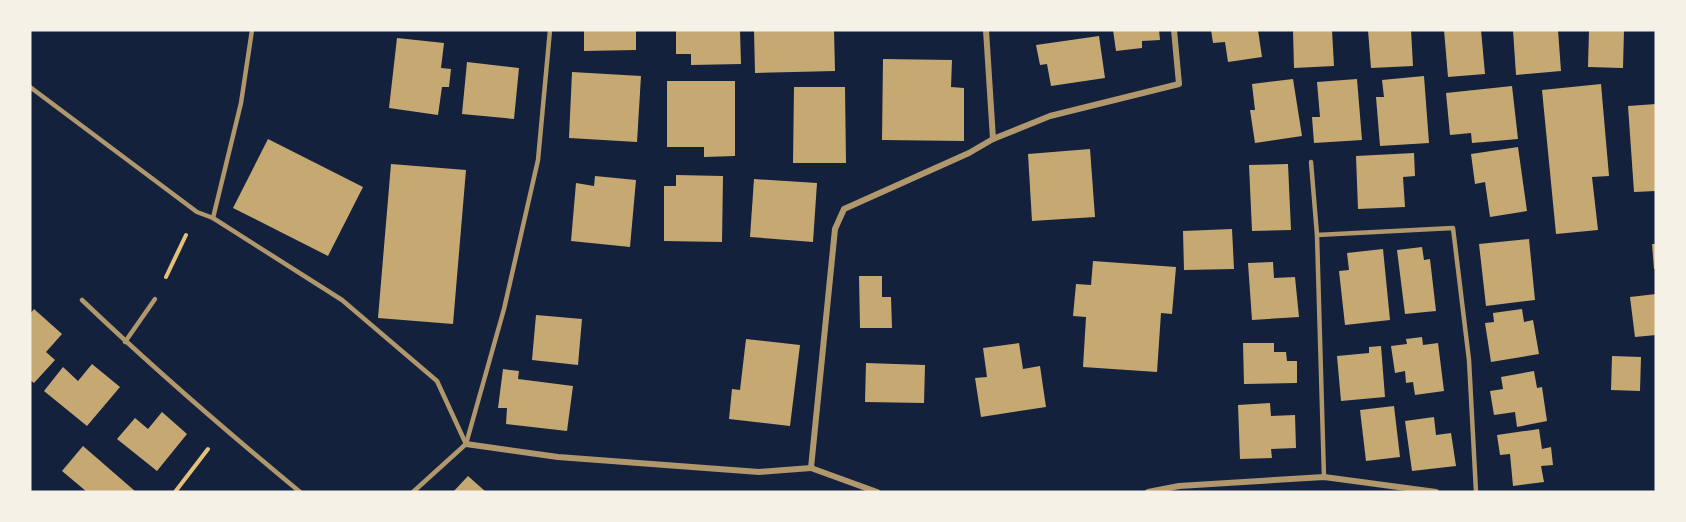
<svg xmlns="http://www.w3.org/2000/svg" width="1686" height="522" font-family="Mulish,sans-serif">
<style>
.building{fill:#c6a872}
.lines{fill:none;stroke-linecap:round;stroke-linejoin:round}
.path{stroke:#e5c07b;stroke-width:4}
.service{stroke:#b1986c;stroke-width:4.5}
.minor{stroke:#b1986c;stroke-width:6}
</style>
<rect width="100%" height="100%" fill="#14213d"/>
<g class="building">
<path d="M584,30h52v20l-52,1z"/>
<path d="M676,30h64l1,34 -50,1v-11h-15z"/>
<path d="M754,30h80l1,41 -80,2z"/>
<path d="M1113,30h46l1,10 -18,1v7l-26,3z"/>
<path d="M1211,30h47l4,27 -34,5 -3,-20 -12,1z"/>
<path d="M1293,30h39l2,36 -40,2z"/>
<path d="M1368,30h43l2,36 -42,2z"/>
<path d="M1444,30h37l4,44 -37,3z"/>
<path d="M1513,30h45l3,41 -45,4z"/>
<path d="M1589,30h35l-1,38 -35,-1z"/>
<path d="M1099,36l6,42 -54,8 -4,-22 -7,1 -4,-20z"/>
<path d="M397,38l47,5 -3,25 10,1 -2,18h-7l-4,28 -49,-7z"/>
<path d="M883,59l69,1 -1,27 13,1v53l-82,-1z"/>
<path d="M467,62l52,6 -5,51 -52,-5z"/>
<path d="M572,72l69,4 -4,66 -68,-4z"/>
<path d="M1424,76l5,67 -49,3 -4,-49h8l-2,-17z"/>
<path d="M1293,79l9,57 -47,7 -5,-33h5l-3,-26z"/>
<path d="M1357,79l5,61 -48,3 -2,-26h8l-3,-35z"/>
<path d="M667,81h68v75l-31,1v-10h-37z"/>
<path d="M1601,84l8,92 -17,1 6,53 -42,4 -14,-144z"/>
<path d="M1512,86l6,53 -46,4 -1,-10 -21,2 -4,-42z"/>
<path d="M794,87h51l1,76h-53z"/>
<path d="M1656,104v87l-22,1 -6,-86z"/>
<path d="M268,139l95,48 -35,69 -95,-48z"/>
<path d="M1518,147l9,64 -37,6 -5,-35 -10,2 -4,-30z"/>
<path d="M1090,149l5,68 -63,4 -4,-67z"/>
<path d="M1414,153l1,23 -12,1 2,30 -47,2 -2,-53z"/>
<path d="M391,164l75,6 -13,154 -75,-6z"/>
<path d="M1288,164l3,66 -39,1 -3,-66z"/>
<path d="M676,175l47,1 -1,66 -58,-1v-55h12z"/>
<path d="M595,176l41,4 -6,67 -59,-6 5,-58 18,3z"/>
<path d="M754,179l63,4 -4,59 -63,-5z"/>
<path d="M1232,229l2,40 -50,1 -1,-39z"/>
<path d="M1529,239l6,61 -49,6 -7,-62z"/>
<path d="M1652,244h4v25h-2z"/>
<path d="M1422,247l2,13 6,-1 6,52 -31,3 -8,-64z"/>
<path d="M1383,249l7,71 -45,5 -6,-54 10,-1 -2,-17z"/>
<path d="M1093,261l83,6 -4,47 -11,-1 -4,59 -74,-5 3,-50 -13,-1 3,-32 15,1z"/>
<path d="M1273,262l1,16 21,-1 4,40 -47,3 -4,-57z"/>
<path d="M859,276h23v21h9l1,31h-32z"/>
<path d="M1656,294v41l-21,2 -5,-40z"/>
<path d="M34,309l28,25 -16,18 9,8 -21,23 -4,-3v-66z"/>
<path d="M1522,309l2,13 9,-2 6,34 -48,8 -6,-39 9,-1 -1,-9z"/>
<path d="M536,315l46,4 -4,46 -46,-5z"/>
<path d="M1422,337l1,8 15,-2 6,48 -29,4 -2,-13 -7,1 -1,-12 -10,2 -4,-27 16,-2 -1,-5z"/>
<path d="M746,339l54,6 -10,81 -61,-7 3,-30 8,1z"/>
<path d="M1019,343l4,26 17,-3 6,41 -65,10 -6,-39 12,-1 -4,-29z"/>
<path d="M1243,343h31v9h12l1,9h10v22l-53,1z"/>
<path d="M1381,346l4,51 -44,4 -4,-45 32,-3v-6z"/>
<path d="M1612,356l29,1 -1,34 -29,-1z"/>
<path d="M866,363l59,2 -1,38 -59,-1z"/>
<path d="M92,364l28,23 -33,39 -43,-35 19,-24 15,14z"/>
<path d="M503,369l16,2 -1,8 55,7 -6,45 -61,-7 1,-16h-9z"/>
<path d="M1534,371l3,17 5,-1 5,34 -30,6 -2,-15 -21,3 -4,-24 13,-2 -2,-12z"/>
<path d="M1270,403l1,13 24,-1 1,33 -25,1 1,9 -32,1 -2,-54z"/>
<path d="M1394,406l6,51 -34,4 -6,-51z"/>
<path d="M162,412l25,22 -30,37 -40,-32 18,-21 13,11z"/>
<path d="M1434,417l2,18 15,-2 5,33 -44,5 -7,-50z"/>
<path d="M1539,429l3,20 9,-2 2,18 -12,1 3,16 -31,4 -3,-32 -10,1 -3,-20z"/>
<path d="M83,446l53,46h-49l-25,-21z"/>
<path d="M468,476l18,16h-33z"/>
</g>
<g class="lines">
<g class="path">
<path d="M166,277l20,-42"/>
<path d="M175,492l33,-43"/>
</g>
<g class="service">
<path d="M30,87l167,125 16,6 129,82 95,81 29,63"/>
<path d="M1311,162l6,73"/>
<path d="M213,218l28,-115 11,-73"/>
<path d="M82,300c70,67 143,130 218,192"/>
<path d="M125,342l30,-43"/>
<path d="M1324,477l-7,-242 136,-7 16,132 7,132"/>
<path d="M413,492l53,-48 38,-135 34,-149 12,-130"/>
</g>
<g class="minor">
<path d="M986,30l7,109"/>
<path d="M466,444l92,13 201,15 52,-4 24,-239 9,-20 125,-56 24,-14 57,-23 129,-32 -5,-54"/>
<path d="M811,468l66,24"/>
<path d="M1148,492l31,-6 145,-9 112,15"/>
</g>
</g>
<rect width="1686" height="522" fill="none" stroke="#f6f1e7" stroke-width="63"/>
</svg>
